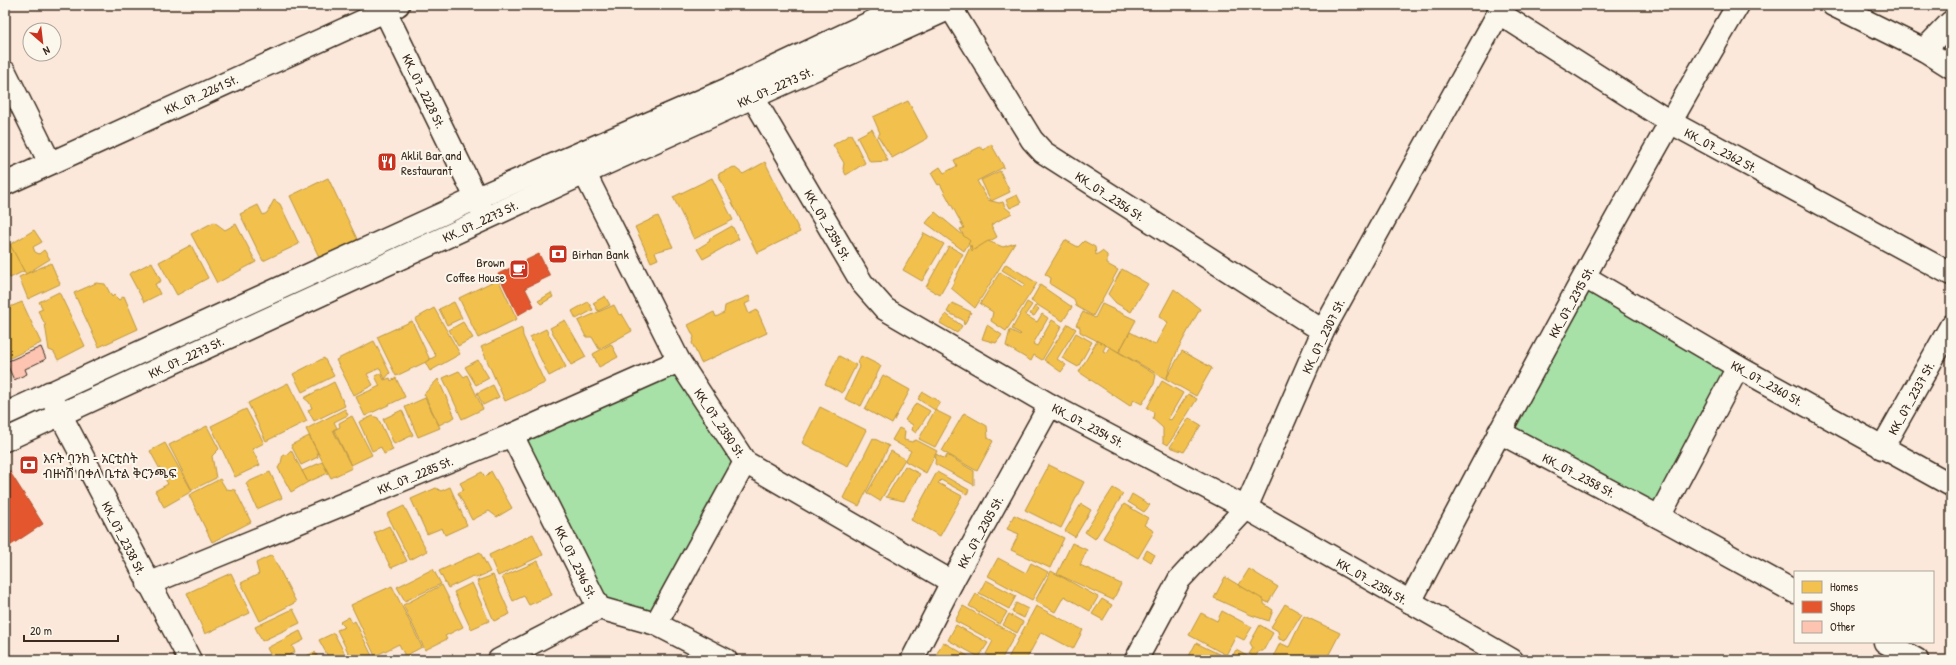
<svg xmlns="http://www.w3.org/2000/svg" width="1956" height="665" font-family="'Patrick Hand','Noto Sans Ethiopic',sans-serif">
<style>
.green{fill:#a7e1a7;stroke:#718662}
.homes{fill:#f2c14e;stroke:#bb9440}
.shops{fill:#e4572e;stroke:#b14a29}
.building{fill:#fcc4b1;stroke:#3b2a1e}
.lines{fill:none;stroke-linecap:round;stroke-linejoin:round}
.minor-casing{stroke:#3b2a1e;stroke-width:25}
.major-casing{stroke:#3b2a1e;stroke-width:25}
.minor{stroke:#fbf7ec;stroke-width:22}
.major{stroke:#fbf7ec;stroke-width:22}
.labels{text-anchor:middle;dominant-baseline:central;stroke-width:4;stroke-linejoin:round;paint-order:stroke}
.street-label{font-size:13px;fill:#3b2a1e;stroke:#fbf7ec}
.poi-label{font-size:13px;fill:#3b2a1e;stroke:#fbf7ec;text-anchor:start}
</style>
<rect width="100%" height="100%" fill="#fbe8da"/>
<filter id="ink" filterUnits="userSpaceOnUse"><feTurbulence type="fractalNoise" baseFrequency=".025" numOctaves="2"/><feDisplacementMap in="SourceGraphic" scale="8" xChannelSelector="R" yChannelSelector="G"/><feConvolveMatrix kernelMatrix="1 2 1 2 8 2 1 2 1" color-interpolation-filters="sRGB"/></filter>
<g filter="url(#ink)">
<g class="green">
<path d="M1585,277l153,90 -79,150 -160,-85z"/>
<path d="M679,361l66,101 -89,162 -57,-16 -87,-173z"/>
</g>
<g class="homes">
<path d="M908,101l20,37 -36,20 -14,-22 2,-3 -7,-16z"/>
<path d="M872,129l16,32 -18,1 -13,-25z"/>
<path d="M851,134l14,29 -19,12 -3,-6 1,-6 -11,-18z"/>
<path d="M991,144l13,23 -27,14 11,19 11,3 4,-1 2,5 7,6 -21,12 6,12 -25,14 -12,-22 4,-1 -24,-44 -2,1 -7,-12 9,-6 4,6 13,-7 -3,-6 26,-13 4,3z"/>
<path d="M765,162l35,70 -43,21 -39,-79 16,-7 9,7z"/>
<path d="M1000,171l10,21 -19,9 -10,-21z"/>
<path d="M328,178l30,63 -38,18 -30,-63z"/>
<path d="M712,178l21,42 -39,19 -21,-42z"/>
<path d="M1017,195l4,8 -11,5 -4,-8z"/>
<path d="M274,200l6,4 19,40 -36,17 -23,-47 18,-9 5,10 4,-2z"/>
<path d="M935,212l35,29 -6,10 -38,-28z"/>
<path d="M658,216l15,31 -18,5 3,7 -7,3 -16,-35z"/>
<path d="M214,222l11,8 11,-6 20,38 -39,21 -26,-49z"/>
<path d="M732,226l7,13 -36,20 -6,-10 13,-8 -1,-2z"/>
<path d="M34,230l8,12 -9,5 2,5 4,2 5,-4 6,9 -24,15 -18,-28z"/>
<path d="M924,233l20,11 -22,37 -19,-11z"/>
<path d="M5,235l19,36 -14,7 -5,-9z"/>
<path d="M1065,240l13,7 6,-6 11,6 1,8 6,-4 5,4v9l11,6 -25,46 -17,-10 -2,-7 -24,-15 1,-6 -6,-4z"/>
<path d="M988,241l15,6 12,-4 -40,65 -24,-20 20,-43 1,6z"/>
<path d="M191,245l17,33 -31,17 -18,-33z"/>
<path d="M949,246l14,8 -23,41 -14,-8z"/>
<path d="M152,262l9,19 -6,3 5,10 -16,8 -15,-28z"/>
<path d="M51,263l9,21 -32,15 -9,-22z"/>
<path d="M1006,264l31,19 -31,48 -15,-10 2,-9 -13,-8 20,-32 23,15 2,-3 -23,-14z"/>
<path d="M1122,269l26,15 -17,28 -15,-9 -8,-9z"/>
<path d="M498,279l19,40 -39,19 -19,-40z"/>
<path d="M96,283l9,1 7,13 2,-2 5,5 5,-4 14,33 -39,18 -25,-54z"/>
<path d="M1040,285l32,22 -9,14 -32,-20z"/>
<path d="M1174,289l26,20 -22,40 -12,30 -47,-27 11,-20 25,13 13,-23 -9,-5z"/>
<path d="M59,292l26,54 -27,14 -4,-8 -5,-2 -4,-26 -7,-13 5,-2 -4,-7z"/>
<path d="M551,293l2,4 -12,7 -3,-3z"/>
<path d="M605,296l5,9 -12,6 -5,-8z"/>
<path d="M749,296l2,5 -6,3 4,10 8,-4 10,23 -66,30 -9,-20 2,-6 -6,-12 26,-13 2,5 8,-4 1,-7z"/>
<path d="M22,302l19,41 -33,16 -3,-6v-44z"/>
<path d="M454,302l8,16 -15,7 -8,-16z"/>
<path d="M588,302l5,8 -17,9 -4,-8z"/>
<path d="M1027,302l5,3 -7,10 12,7 5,-8 6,4 -15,26 4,2 15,-26 10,6 -20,34 -8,-5 -3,6 -25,-15 4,-16 10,5 1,-1 -9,-5z"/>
<path d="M952,303l19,9 -7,13 -1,-5 -16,-8z"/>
<path d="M1102,304l34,16 -17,32 -39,-20v-5l-4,-2 7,-13 12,6z"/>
<path d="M614,305l5,10 3,-1 10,17 -33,18 -7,-12h-6l-8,-16z"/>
<path d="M1035,306l4,3 -5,7 -4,-2z"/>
<path d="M434,308l26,46 -30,17 -5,-9 11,-6 -21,-37z"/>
<path d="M946,314l16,12 -5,7 -17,-10z"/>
<path d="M565,320l21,37 -15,8 -21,-37z"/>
<path d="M412,321l18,39 -34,16 -19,-39z"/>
<path d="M463,322l10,16 -15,8 -9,-16z"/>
<path d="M1068,324l8,5 -19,30 9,6 -5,7 -17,-12z"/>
<path d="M987,325l15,10 -6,8 -14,-4z"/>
<path d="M522,328l1,8 22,47 -40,18 -24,-54z"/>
<path d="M546,329l20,38 -17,9 -19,-39z"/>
<path d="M1076,333l16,9 -14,25 -16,-9z"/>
<path d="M374,341l16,32 -5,6 -5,-11 -13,6 6,11 -19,10 -18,-35z"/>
<path d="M1097,341l9,4 -3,6 4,2 3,-6 46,28 -2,9 -12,20 -8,-4 -4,6 -51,-34z"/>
<path d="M611,344l7,13 -19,10 -6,-13z"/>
<path d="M1182,351l30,17 -16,28 -30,-17z"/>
<path d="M839,356l17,9 -14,28 -17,-9z"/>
<path d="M861,356l20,10 -20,40 -16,-7 15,-32 -2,-5z"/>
<path d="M324,358l10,18 -32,16 -9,-18z"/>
<path d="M478,360l11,18 -13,7 -11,-18z"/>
<path d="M459,371l5,6 3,-2 16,34 -21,10 -19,-41z"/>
<path d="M381,373l3,7 6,-2 1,3 5,-3 9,19 -40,19 -9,-19 24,-11 -5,-10z"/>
<path d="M883,375l27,15 -18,34 -27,-15z"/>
<path d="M438,379l17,38 -16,8 -15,-31z"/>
<path d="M1162,381l21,12 -15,26 3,1 17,-26 9,5 -29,46 -5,-3v-14l-10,-9 1,-7 -7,-4z"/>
<path d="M334,382l11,24 -31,15 -6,-11 4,-2 -3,-6 -5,-4z"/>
<path d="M288,383l19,38 -41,20 -18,-38z"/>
<path d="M493,385l6,12 -16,8 -6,-12z"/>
<path d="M923,392l17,10 -5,8 -17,-11z"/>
<path d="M425,398l15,30 -22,9 -13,-30z"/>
<path d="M916,403l14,8 -14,22 -4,-3 1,-5 -8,-5z"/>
<path d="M820,407l46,23 -18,36 -46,-23z"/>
<path d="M246,409l18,34 -12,6 8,16 -25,12 -24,-51z"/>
<path d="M345,409l3,6 -14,7 3,6 -4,2 19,38 -21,10 -25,-49z"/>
<path d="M402,410l11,25 -19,9 -11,-25z"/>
<path d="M935,410l16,8 -16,29 -16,-8z"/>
<path d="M964,413l23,13 1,12 5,3 -16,30 -35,-20z"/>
<path d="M352,416l20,39 -21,10 -17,-35 6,-3 -1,-4z"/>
<path d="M373,416l5,2 15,32 -9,4 -3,-7 -9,4 -13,-29z"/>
<path d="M1189,418l12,7 -17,27 -14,-5z"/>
<path d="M207,426l12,23 -7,7 4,22 -24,12 -23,-45z"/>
<path d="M899,428l6,3 -1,9 8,2 4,-2 21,11 -11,22 -21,-12 6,-10 -19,-11z"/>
<path d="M309,436l8,15 1,6 -17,8 -10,-20z"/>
<path d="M873,438l16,8 -30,60 -16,-8z"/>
<path d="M165,443l27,48 -28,16 -9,-16 13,-7 -18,-33z"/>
<path d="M291,450l17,32 -17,10 -13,-24 3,-5 2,-9 3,1z"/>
<path d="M891,451l14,8 -25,42 -13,-8z"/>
<path d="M936,454l9,5 2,-4 27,16v14l-39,-21z"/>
<path d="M322,462l6,11 -20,9 -6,-11z"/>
<path d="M1049,465l35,17 -23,46 -36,-18z"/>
<path d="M905,466l15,8 -16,27 -18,-4z"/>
<path d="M491,471l21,37 -15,9 -8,-6 -17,9 -14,-27 6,-3 -4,-7 22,-11 3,5z"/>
<path d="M270,472l12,26 -25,11 -11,-26z"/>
<path d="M937,472l32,18 -2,4 -26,-14 -3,3 24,13 -22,40 -29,-16z"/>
<path d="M220,479l6,10 9,1 16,32 -39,20 -23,-47z"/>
<path d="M450,487l17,38 -22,10 -3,-7 -15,6 -16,-35 25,-11 5,3z"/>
<path d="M1113,488l10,6 -28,45 -10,-7z"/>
<path d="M1132,494l18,11 -6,7 -16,-10z"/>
<path d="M1081,504l10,6 -16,27 -10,-6z"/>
<path d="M1124,504l24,14 -4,7 10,6 -16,27 -35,-20z"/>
<path d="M404,506l23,45 -17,9 -23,-46z"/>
<path d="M1014,515l50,23 -14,30 -39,-18 8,-16 -12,-5z"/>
<path d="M389,526l18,35 -16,7 -17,-35z"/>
<path d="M533,534l10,21 -45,21 -9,-21z"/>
<path d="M1072,543l15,7 -7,15 41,19 -8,16 -56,-26z"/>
<path d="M1147,550l8,5 -4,7 -8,-5z"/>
<path d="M480,552l10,20 -14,6 -3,-2 -25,12 -9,-17z"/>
<path d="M272,555l24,47 -36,19 -19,-38 18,-9 -3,-11z"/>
<path d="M998,558l28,15 5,-10 17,9 -16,28 -44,-24z"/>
<path d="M538,561l14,34 -23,10 -5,-9 -11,5 -11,-24z"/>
<path d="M433,569l8,15 -36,17 -8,-14z"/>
<path d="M1249,569l29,18 -10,16 -29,-18z"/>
<path d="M1051,571l47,26 -8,14 -26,-15 -9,16 -20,-11z"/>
<path d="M231,573l19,40 -45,21 -18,-41z"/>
<path d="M493,575l17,39 -16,7 -17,-40z"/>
<path d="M1225,577l39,23v4l9,6 -4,11 -18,-6 -37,-17z"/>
<path d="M986,580l30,16 -7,13 -30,-16z"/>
<path d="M472,583l17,38 -18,8 -17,-37z"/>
<path d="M442,585l21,42 -18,9 2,3 -22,11 -22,-45z"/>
<path d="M392,586l30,61 -17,9 -6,-12 -24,12 -24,-51z"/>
<path d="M976,594l31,18 -7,12 -31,-18z"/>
<path d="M1102,599l10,6 -9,15 -11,-6z"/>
<path d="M1016,603l12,6 -4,9 -12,-6z"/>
<path d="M1285,604l17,10 -17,27 -6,-2 -1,-8 -7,-4z"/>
<path d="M963,606l52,29 -14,25h-4l-11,-6 7,-13 -38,-20z"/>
<path d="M1036,606l47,24 -10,19 -32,-17 -15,28h-19z"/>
<path d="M293,609l7,14 -38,18 -7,-14z"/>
<path d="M1222,611l30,16 -8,13 -8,-4 -10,19 -37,-20 12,-22 16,8z"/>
<path d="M1009,614l14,8 -6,11 -14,-8z"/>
<path d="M1304,616l36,17 -14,27h-16l-6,-3 -1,3h-19l-10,-5 6,-12 9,4z"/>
<path d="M349,617l3,6 3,-2 19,39h-22l-15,-30 8,-3 -5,-5z"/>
<path d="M956,625l32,18 -9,14 -31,-17z"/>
<path d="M1260,625l13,8 -10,18h-4l-4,6 -6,-3 4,-6 -3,-5z"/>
<path d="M300,631l4,9 -12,6 3,6 -15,8h-7l-6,-12z"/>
<path d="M334,633l14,27h-18l-11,-20z"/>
<path d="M943,642l32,18h-31l-8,-5z"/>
<path d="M1196,643l31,15 -1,2h-29l-8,-4z"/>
<path d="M1236,650l18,10h-24z"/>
<path d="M315,652l4,8h-21z"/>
</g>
<g class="shops">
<path d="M539,254l11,22 -25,12 9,18 -16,9 -20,-41z"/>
<path d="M8,469l35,55 -38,25v-78z"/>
</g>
<path class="building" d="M41,347l5,12 -21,10 2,5 -13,6 -8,-18z"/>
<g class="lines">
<defs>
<g id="minor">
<path d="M382,5l103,211"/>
<path d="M949,5l83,135 11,12 280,179"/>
<path d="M1833,5l91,45 27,17"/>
<path d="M1499,13l171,109 281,152"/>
<path d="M1924,50l27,-28"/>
<path d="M5,72l45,91"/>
<path d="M744,82l118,201 23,26 165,96 196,103 266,152"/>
<path d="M576,156l103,205 66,101 207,120"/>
<path d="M5,184l393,-179"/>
<path d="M1585,277l153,90 213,118"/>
<path d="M49,393l141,267"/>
<path d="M1499,432l160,85 136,75"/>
<path d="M512,435l87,173 57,16 70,36"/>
<path d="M1882,448l69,-122"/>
<path d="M1659,517l79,-150"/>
<path d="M148,584l364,-149 167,-74"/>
<path d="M1410,602c105,-201 213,-401 328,-597"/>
<path d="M656,624l89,-162"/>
<path d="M1885,642l32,18"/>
<path d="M499,660l100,-52"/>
<path d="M912,660l40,-78 98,-177"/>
<path d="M1136,660l43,-80 67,-72 77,-177 180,-326"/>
</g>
<g id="major">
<path d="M5,414l472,-216 267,-116 164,-77"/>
<path d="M5,440l580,-267 372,-168"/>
</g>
</defs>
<use href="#minor" class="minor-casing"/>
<use href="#major" class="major-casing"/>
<use href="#minor" class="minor"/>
<use href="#major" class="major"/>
</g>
</g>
<defs>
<symbol id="restaurant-square" viewBox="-11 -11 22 22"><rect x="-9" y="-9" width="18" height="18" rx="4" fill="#c8321e" stroke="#fbf7ec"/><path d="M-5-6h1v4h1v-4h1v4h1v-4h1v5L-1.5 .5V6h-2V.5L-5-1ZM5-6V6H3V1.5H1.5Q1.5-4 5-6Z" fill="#fff"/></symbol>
<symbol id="bank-square" viewBox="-11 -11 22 22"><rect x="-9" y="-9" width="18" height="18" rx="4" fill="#c8321e" stroke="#fbf7ec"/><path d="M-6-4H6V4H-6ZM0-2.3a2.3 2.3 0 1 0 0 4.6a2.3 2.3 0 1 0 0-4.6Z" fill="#fff"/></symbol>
<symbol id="cafe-square" viewBox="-11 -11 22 22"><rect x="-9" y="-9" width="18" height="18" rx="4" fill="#c8321e" stroke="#fbf7ec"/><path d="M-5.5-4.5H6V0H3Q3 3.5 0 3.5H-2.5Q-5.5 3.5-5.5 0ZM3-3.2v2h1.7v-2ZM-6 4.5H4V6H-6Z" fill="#fff"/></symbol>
</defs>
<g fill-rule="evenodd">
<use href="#restaurant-square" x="376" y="151" width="22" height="22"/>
<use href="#bank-square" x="547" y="243" width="22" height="22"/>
<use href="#cafe-square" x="508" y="258" width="22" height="22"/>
<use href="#bank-square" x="18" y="454" width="22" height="22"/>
</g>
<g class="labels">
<g class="street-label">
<text transform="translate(775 87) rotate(-24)">KK_07_2273 St.</text>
<text transform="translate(424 91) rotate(64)">KK_07_2228 St.</text>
<text transform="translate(201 94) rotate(-24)">KK_07_2261 St.</text>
<text transform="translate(1721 150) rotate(28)">KK_07_2362 St.</text>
<text transform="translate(1110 196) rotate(33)">KK_07_2356 St.</text>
<text transform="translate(480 221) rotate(-25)">KK_07_2273 St.</text>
<text transform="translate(828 225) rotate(60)">KK_07_2354 St.</text>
<text transform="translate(1571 302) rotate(-61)">KK_07_2315 St.</text>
<text transform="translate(1323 336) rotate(-64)">KK_07_2307 St.</text>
<text transform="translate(186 357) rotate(-25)">KK_07_2273 St.</text>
<text transform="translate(1767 383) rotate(29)">KK_07_2360 St.</text>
<text transform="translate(1911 398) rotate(-61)">KK_07_2337 St.</text>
<text transform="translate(720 423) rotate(56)">KK_07_2350 St.</text>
<text transform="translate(1088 425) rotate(28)">KK_07_2354 St.</text>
<text transform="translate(415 475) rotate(-22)">KK_07_2285 St.</text>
<text transform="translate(1579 475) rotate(28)">KK_07_2358 St.</text>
<text transform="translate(980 532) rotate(-61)">KK_07_2305 St.</text>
<text transform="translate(124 538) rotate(63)">KK_07_2338 St.</text>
<text transform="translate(576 562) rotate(64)">KK_07_2346 St.</text>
<text transform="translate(1372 581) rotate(30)">KK_07_2354 St.</text>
</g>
<g class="poi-label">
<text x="401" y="155">Aklil Bar and<tspan x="401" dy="15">Restaurant</tspan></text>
<text x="572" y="254">Birhan Bank</text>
<text x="505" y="262" text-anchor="end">Brown<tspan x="505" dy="15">Coffee House</tspan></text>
<text x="43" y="458">እናት ባንክ - አርቲስት<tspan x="43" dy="15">ብዙነሽ በቀለ ቤተል ቅርንጫፍ</tspan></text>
</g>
</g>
<rect width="1956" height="665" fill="none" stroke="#fbf7ec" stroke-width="20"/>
<rect x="10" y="10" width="1936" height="645" fill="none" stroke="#3b2a1e" stroke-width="1.5" filter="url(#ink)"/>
<rect x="1794" y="571" width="140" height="72" fill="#fbf7ec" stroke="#aea59a"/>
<rect x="1802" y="581" width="20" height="12" fill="#f2c14e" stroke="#aea59a"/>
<text x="1830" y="591" font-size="12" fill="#3b2a1e">Homes</text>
<rect x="1802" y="601" width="20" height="12" fill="#e4572e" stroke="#aea59a"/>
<text x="1830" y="611" font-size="12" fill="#3b2a1e">Shops</text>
<rect x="1802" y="621" width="20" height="12" fill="#fcc4b1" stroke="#aea59a"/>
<text x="1830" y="631" font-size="12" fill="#3b2a1e">Other</text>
<g transform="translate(42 42) rotate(152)"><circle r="19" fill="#fbf7ec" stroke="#aea59a"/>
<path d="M0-3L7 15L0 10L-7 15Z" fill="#c8321e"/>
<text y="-6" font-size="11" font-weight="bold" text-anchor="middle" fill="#3b2a1e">N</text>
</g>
<path d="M24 635v6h94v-6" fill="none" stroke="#3b2a1e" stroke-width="2"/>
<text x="30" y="635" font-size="12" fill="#3b2a1e" stroke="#fbf7ec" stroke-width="3" paint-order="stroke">20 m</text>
</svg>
